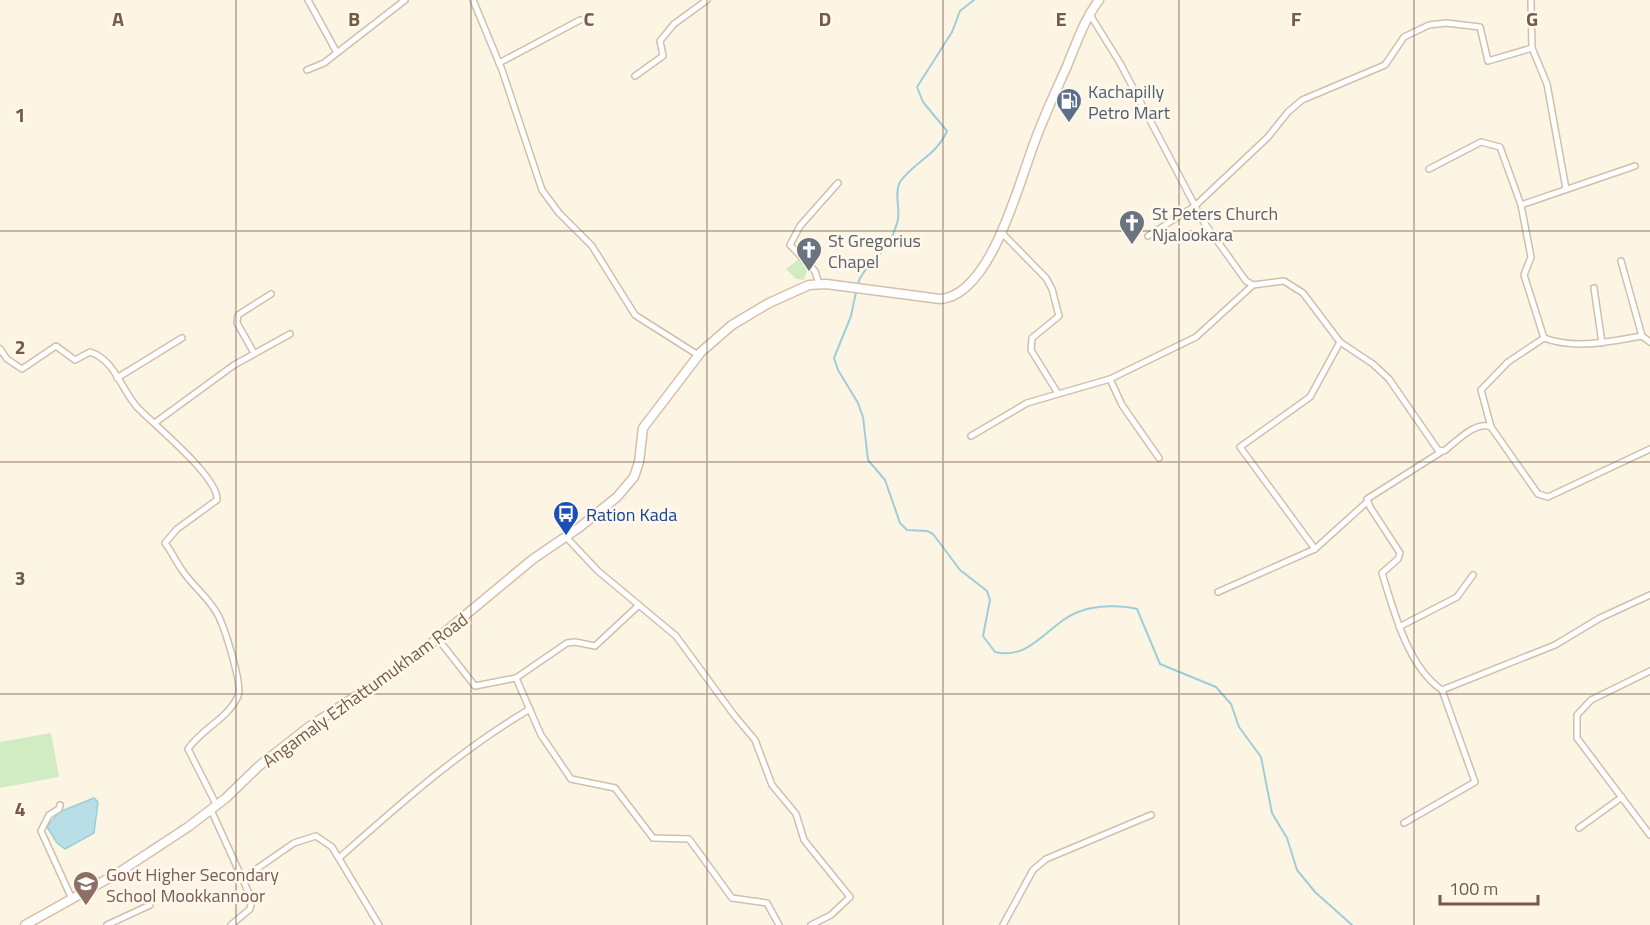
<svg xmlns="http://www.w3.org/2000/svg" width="1650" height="925" font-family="'Titillium Web',sans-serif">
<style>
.green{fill:#d1ecc2}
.water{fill:#b8dfe8;stroke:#9dceda;stroke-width:1.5}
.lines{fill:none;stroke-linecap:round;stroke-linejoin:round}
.stream{stroke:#9dceda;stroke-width:2}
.street-casing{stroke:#d1bfac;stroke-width:8}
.secondary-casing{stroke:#d5bfaa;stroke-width:11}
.street{stroke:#fff;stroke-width:5}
.secondary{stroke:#fff;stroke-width:8}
.grid{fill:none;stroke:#775b48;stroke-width:1.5;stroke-opacity:0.55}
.labels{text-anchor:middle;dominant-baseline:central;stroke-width:5;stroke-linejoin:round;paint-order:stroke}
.service-label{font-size:18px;fill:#4e5e75;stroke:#fff8eb;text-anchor:start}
.worship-label{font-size:18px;fill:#5b616d;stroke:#fff8eb;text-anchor:start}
.transit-label{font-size:18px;fill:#164399;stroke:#fff8eb;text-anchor:start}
.street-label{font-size:18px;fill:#775b48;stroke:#fff8eb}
.education-label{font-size:18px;fill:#785e54;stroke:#fff8eb;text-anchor:start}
.grid-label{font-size:20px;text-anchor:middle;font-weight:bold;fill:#775b48;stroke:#fff8eb;stroke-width:5;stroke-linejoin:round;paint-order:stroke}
</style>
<rect width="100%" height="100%" fill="#fdf5e4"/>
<g class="green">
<path d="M800,258l8,10 -4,12 -8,-1 -10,-10z"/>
<path d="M51,733l8,44 -59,11v-46z"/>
</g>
<path class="water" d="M94,798l4,4 -4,31 -29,16 -8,-6 -10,-16 12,-15z"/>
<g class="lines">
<g class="stream">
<path d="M857,286c6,-21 26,-30 35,-49 2,-6 5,-12 6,-18 2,-11 -4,-27 2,-37 14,-20 37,-27 47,-51l-24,-29 -6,-15 35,-55 8,-21 14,-11"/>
<path d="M856,292l-5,24 -17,42 4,12 20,33 5,14 5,43 17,20 15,43 7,7 20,1 6,3 27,36 27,21 3,9 -7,36 12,16c38,9 54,-31 86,-41 16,-6 41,-6 56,-2l23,55 56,23 15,17 8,23 22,30 11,56 15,25 10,32 18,22 37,33"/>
</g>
<defs>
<g id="street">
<path d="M308,0l28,51"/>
<path d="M473,0l29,70 40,120 17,23 33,33 43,69 63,40"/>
<path d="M1531,0l1,48 15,36 19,105"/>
<path d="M1089,13l31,50 83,158 43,60 7,4 31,-4 19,12 37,49 33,22 16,15 49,71 6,1c12,-9 32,-31 47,-24l47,67 10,3 102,-48"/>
<path d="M499,63l81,-43"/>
<path d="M307,70l17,-7 81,-63"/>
<path d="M635,76l28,-20 -3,-15 14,-17 33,-24"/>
<path d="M1429,169l52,-27 19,5 21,58"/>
<path d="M1001,232l45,46 6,11 7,27 -27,22 -1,12 26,42"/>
<path d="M1148,236l47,-30 73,-69 20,-25 14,-12 83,-35 19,-28 25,-12 17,-2 34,4 8,34 44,-13"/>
<path d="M1621,261l21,75 8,6"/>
<path d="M819,284l-4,-13 -25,-26 10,-19 38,-43"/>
<path d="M1594,288l8,55"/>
<path d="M1544,338l-20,-63 7,-18 -10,-52 114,-39"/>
<path d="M1544,338c32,12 66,3 98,-2"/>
<path d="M0,349l7,10 15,10 34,-23 19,14 15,-8c25,8 31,37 47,55 16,17 82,70 80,93l-40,29 -12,14c7,9 11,19 17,27 11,17 28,28 37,47 6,13 24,68 19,79 -10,23 -37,33 -50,53l29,57"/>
<path d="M254,353l-17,-30 1,-8 33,-21"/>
<path d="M117,378l65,-40"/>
<path d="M1110,379l12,26 37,53"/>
<path d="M156,422l78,-57 56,-31"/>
<path d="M1491,427l-10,-37 27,-28 36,-24"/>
<path d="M971,436l56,-33 83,-24 86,-42 57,-52"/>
<path d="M1441,452l-74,47 3,8 30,46 -2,6 -16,14c12,39 26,94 60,117l113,-45 45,-27 50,-23"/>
<path d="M566,537l32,34 78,65 58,79 21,25 17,45 24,29 8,26 46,57 -19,18 -20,10"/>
<path d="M1315,549l-75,-102 70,-50 30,-55"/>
<path d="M1218,592l97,-43 52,-47"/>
<path d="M1399,627l58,-30 16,-22"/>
<path d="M438,639l37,47 41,-8 25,57 30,44 44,9 38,50 36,1 43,59 35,5 12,22"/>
<path d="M1650,671l-59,29 -14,15v23l73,97"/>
<path d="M516,678l51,-35 8,-1 20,4 44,-41"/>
<path d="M60,805l-1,4 -10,6 -8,16 31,68"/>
<path d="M211,810l41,90 -2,9 -19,16"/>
<path d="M1404,823l71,-41 -33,-92"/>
<path d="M1579,828l43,-31"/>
<path d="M339,858c61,-54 121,-108 191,-149"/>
<path d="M242,879l52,-36 22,-7 16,11 47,78"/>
<path d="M107,925l43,-20"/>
<path d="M1003,925l30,-55 13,-11 105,-44"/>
</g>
<path id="secondary" d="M25,925l93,-52 70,-46 38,-29 33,-32 51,-40 100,-65 123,-102 47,-32 37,-30 17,-20 5,-15 4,-34 58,-76 31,-27 37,-22 40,-18 17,-1 114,15c51,-3 79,-117 95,-158 9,-25 21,-50 32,-75 10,-24 17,-46 32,-66"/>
</defs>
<use href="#street" class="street-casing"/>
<use href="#secondary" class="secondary-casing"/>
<use href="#street" class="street"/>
<use href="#secondary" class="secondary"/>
</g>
<path class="grid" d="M236,0v925M471,0v925M707,0v925M943,0v925M1179,0v925M1414,0v925M0,231h1650M0,462h1650M0,694h1650"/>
<defs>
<symbol id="fuel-pin" viewBox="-11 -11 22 30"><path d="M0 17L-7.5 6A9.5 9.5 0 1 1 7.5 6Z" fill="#5c6f8a" stroke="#fff8eb"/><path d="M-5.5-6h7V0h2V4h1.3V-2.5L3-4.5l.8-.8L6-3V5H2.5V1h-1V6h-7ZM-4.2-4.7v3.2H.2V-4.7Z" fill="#fff"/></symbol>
<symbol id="church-pin" viewBox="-11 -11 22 30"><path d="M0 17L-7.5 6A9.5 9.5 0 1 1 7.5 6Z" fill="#6b7280" stroke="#fff8eb"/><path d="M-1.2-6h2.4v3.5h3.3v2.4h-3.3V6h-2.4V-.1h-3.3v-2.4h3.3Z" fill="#fff"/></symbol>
<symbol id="bus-pin" viewBox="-11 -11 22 30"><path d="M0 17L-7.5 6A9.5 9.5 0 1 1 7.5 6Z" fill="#1a4fb4" stroke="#fff8eb"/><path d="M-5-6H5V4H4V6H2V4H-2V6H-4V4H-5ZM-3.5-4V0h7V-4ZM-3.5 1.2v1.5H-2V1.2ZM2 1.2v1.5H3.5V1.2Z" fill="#fff"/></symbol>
<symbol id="school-pin" viewBox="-11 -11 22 30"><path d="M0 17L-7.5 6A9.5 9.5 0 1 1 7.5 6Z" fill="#8d6e63" stroke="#fff8eb"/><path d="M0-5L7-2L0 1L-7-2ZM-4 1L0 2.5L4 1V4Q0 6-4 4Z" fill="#fff"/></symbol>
</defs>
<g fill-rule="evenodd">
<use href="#fuel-pin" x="1054" y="86" width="30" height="40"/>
<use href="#church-pin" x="1117" y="208" width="30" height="40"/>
<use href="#church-pin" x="794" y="235" width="30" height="40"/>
<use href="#bus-pin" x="551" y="499" width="30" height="40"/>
<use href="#school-pin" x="71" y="869" width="30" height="40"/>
</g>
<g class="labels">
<g class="service-label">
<text x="1088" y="91">Kachapilly<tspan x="1088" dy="21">Petro Mart</tspan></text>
</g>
<g class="worship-label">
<text x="1152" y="213">St Peters Church<tspan x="1152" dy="21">Njalookara</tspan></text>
<text x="828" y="240">St Gregorius<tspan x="828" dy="21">Chapel</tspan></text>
</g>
<g class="transit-label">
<text x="586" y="514">Ration Kada</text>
</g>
<g class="street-label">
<text transform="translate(365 690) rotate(-36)">Angamaly Ezhattumukham Road</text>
</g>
<g class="education-label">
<text x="106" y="874">Govt Higher Secondary<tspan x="106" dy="21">School Mookkannoor</tspan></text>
</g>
</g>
<g class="grid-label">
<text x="118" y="26">A</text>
<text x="354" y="26">B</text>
<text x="589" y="26">C</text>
<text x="825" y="26">D</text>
<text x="1061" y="26">E</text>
<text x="1296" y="26">F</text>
<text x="1532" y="26">G</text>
<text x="20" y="122">1</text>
<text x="20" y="354">2</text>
<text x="20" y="585">3</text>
<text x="20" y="816">4</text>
</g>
<path d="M1440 895v9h98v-9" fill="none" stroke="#775b48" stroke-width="3"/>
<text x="1449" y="895" font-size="18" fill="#775b48" stroke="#fff8eb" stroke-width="4.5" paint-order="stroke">100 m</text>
</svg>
